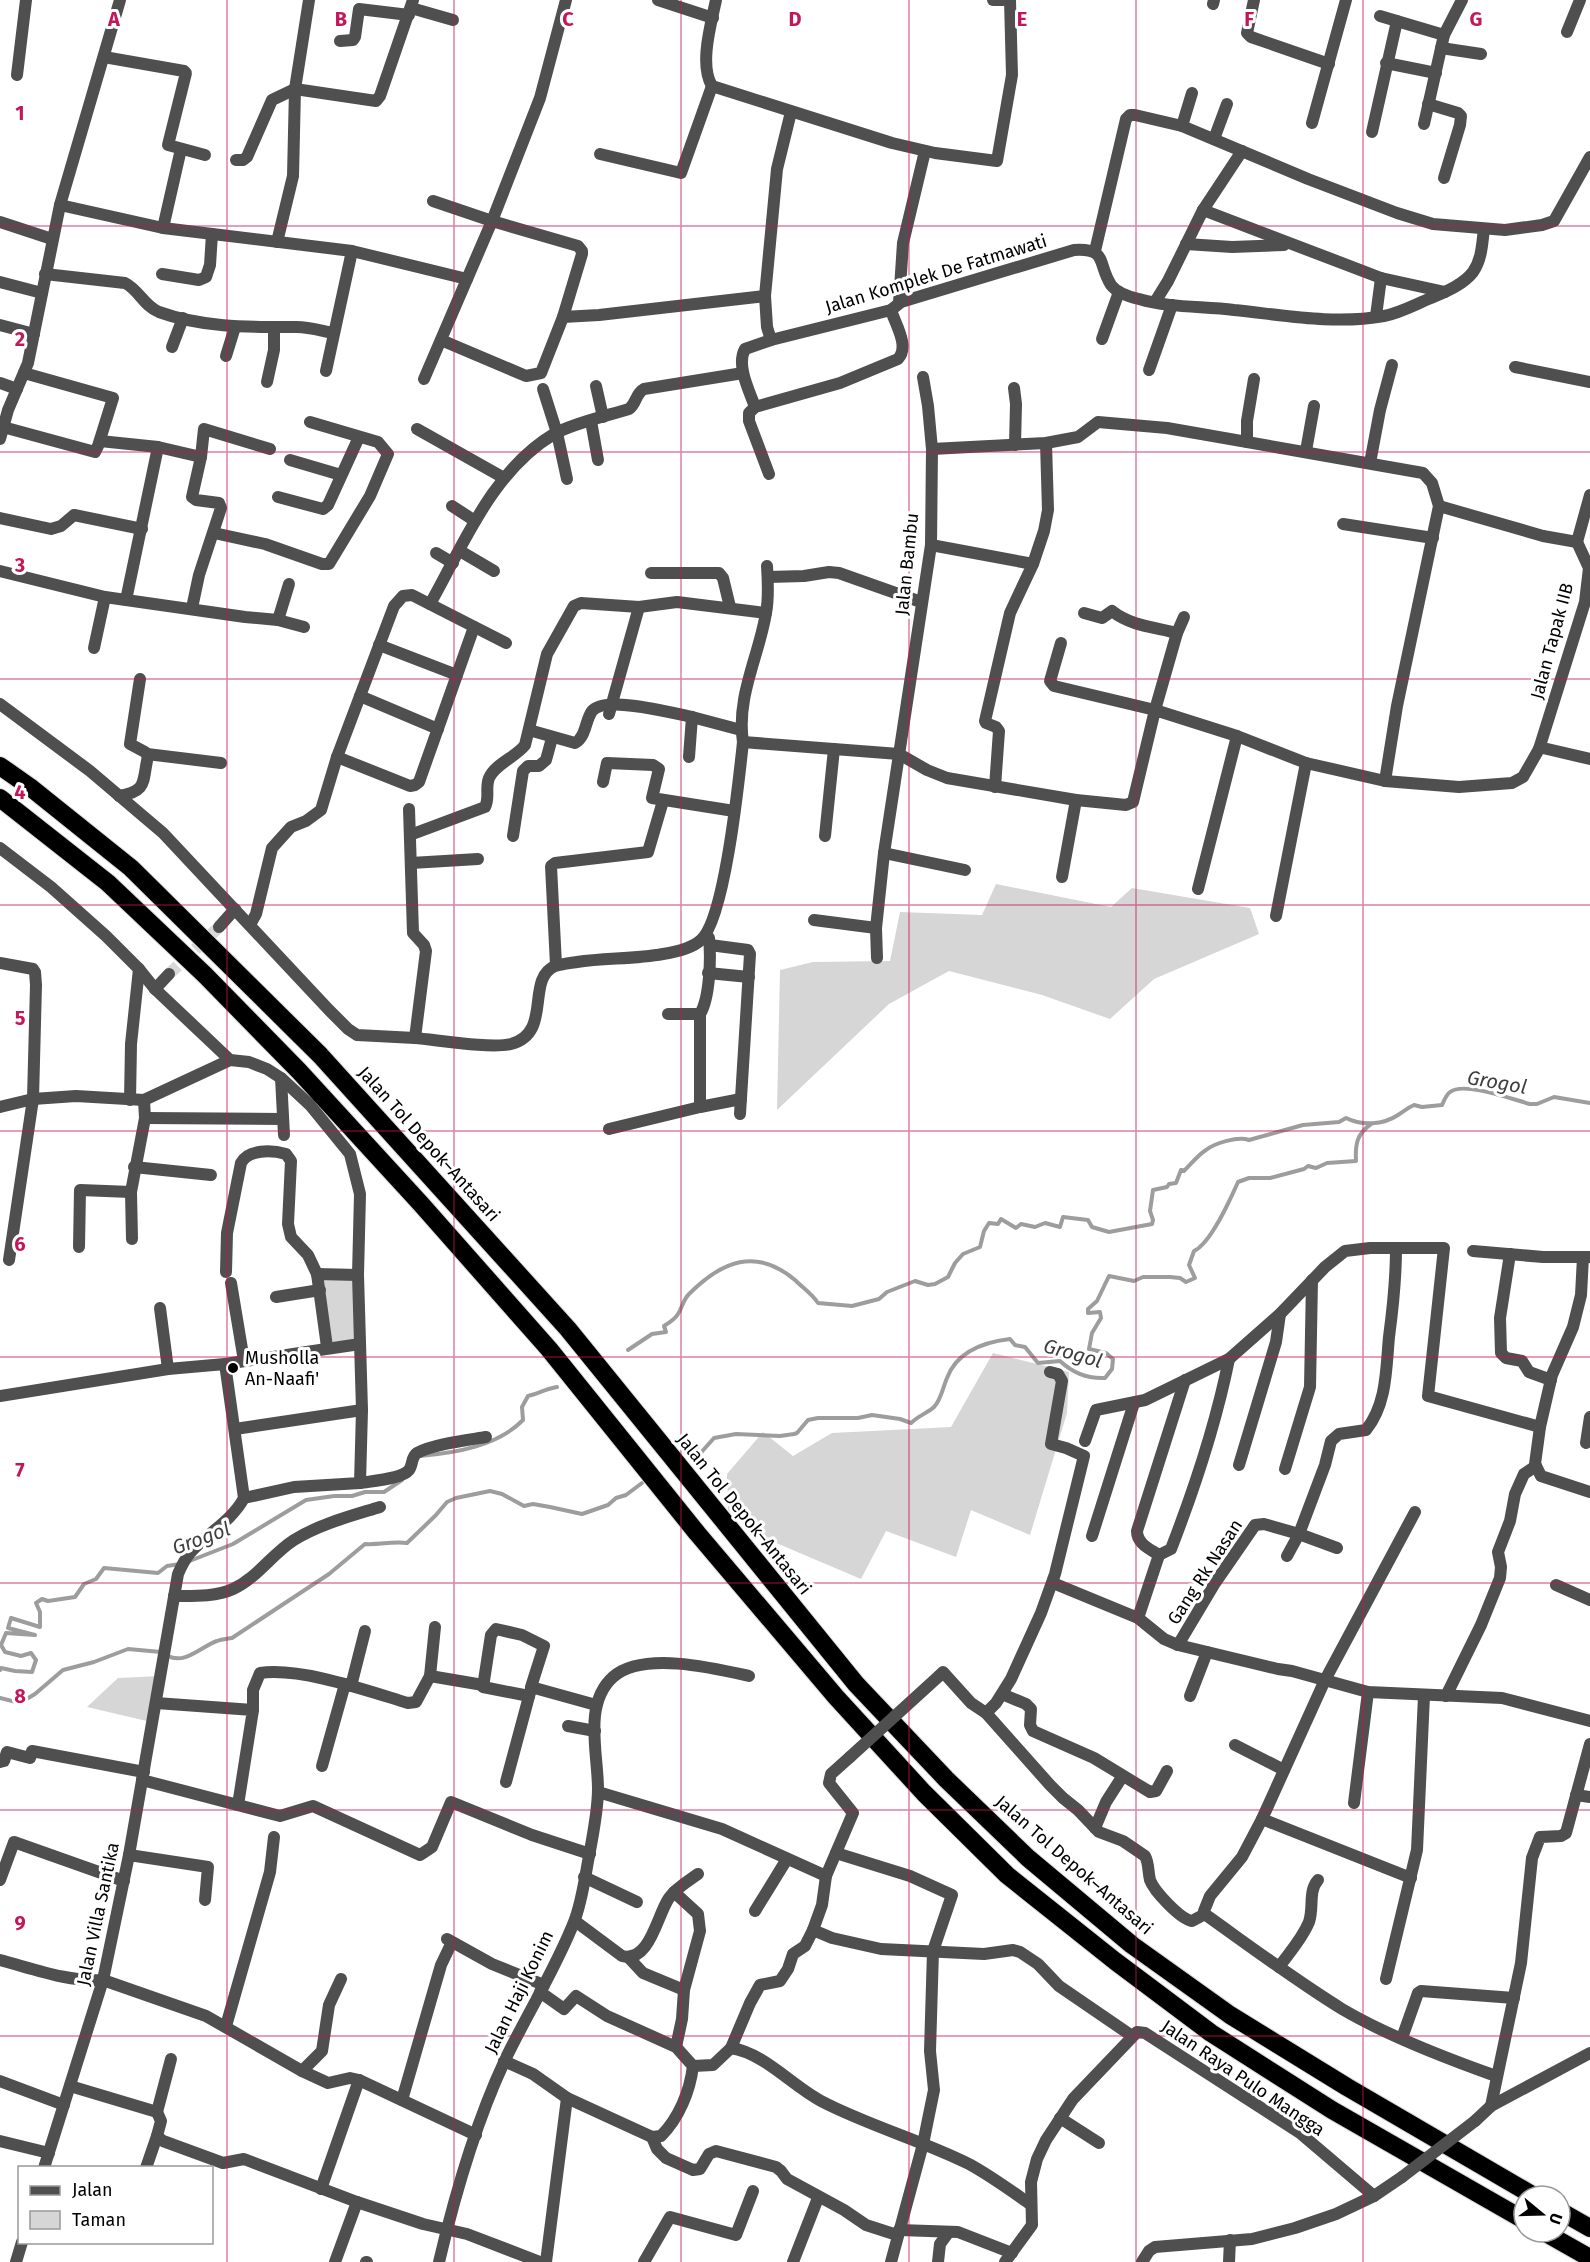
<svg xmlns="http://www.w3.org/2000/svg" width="1590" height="2262" font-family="'Fira Sans',sans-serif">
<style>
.green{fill:#d6d6d6}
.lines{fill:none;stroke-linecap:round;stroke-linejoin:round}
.stream{stroke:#9d9d9d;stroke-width:4}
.minor-tunnel{stroke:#d9d9d9;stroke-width:12;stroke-dasharray:12 6;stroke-linecap:butt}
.motorway-casing{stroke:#dbdbdb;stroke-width:20}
.minor{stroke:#4f4f4f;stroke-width:12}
.tertiary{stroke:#4f4f4f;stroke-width:12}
.motorway{stroke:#000;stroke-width:18}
.minor-bridge{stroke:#4f4f4f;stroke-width:12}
.tertiary-bridge{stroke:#4f4f4f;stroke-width:12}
.grid{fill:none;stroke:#c2185b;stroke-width:1.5;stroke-opacity:0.55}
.poi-dot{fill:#000;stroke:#fff;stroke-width:2}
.labels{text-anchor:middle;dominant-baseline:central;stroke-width:6;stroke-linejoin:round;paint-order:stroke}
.street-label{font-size:18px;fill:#000;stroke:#fff}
.poi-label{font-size:18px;fill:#000;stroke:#fff;text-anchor:start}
.water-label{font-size:20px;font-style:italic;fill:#3e3e3e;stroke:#fff}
.grid-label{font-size:20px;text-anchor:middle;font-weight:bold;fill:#c2185b;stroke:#fff;stroke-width:6;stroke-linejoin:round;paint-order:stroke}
</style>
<rect width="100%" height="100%" fill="#fff"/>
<g class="green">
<path d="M996,884l115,23 21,-19 118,20 9,26 -105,45 -44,40 -68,-24 -93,-24 -60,33 -112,106 3,-140 33,-8 77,-1 10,-49 82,3z"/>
<path d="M318,1274l40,3 2,66 -33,5z"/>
<path d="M993,1353l76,19 -2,41 -37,122 -59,-25 -15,47 -70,-26 -25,48 -104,-44 -29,-25 -1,-36 36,-42 30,24 39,-23 119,-6z"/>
<path d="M161,1676l-10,46 -64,-15 31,-29z"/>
</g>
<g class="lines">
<g class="stream">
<path d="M628,1350l24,-16 14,-2 -2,-6c5,-3 11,-7 14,-12 4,-6 5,-14 11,-20 33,-33 67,-47 106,-14 8,8 17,14 23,23l34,3 27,-7 8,-7 28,-11 13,4 7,-1 13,-7 7,-14 8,-9 17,-7 4,-16 5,-8 9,1 3,-5 15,9 5,-4 14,3 10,-4 15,4 3,-10 25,3 4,7 17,5 43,-8 1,-4 -3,-9 3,-21 14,-3 2,-3 7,-1 5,-13 3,1c7,-7 14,-16 22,-21 9,-7 32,-14 43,-10l54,-15 36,-3 7,-4c16,8 37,7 52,-3 6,-4 9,-7 16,-10l8,2 20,-2c2,-4 4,-10 8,-13 14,-11 64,8 80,12h7l17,-7 36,6"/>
<path d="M420,1456c35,-3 78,-10 103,-36l-1,-13 6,-11c10,-2 17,-7 29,-9"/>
<path d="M697,1457l17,-19 22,-4 44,2 14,-2 3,-1 11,-13 10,-2h40l14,-3 28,4 11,4c7,-7 18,-11 23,-16 7,-7 9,-20 13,-29 10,-27 37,-36 63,-39l5,6 10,2 13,16 22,-2c13,12 27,18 45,17l7,-9 1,-10 -7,-6 -17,-4 3,-16 9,-15 -1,-6 -12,1v-4l9,-8 12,-25 25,5 9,-4h27l10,1 6,4 9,-4 -6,-13 5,-14c17,-8 36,-51 44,-69l11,-4h21l34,-9 4,-3 8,2 11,-5 29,-2c-1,-17 1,-27 15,-37"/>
<path d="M187,1562l46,-18 73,-44 28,-4h18l13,-4h19l18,-12"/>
<path d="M168,1656c17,9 34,-10 49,-15 5,-2 10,-2 15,-3l97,-64 36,-30c15,1 27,-3 42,-1l29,-28 11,-13 9,-4 34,-7 12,3 22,12 9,-2 17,3 32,7 26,-9 8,-7 10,-3 16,-12"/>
<path d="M0,1670l1,-2 14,3 17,1 4,-12 -5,-7 -10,3 -16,-4 -4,-7 5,-12 29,2 -27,-7 3,-10 29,9v-15l-4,-9 6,-4 6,2 27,-4 9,-13 12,-5 8,-11 54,5 9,-7 13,-2"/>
<path d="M0,1698l20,5 15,-9 28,-24 31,-8 34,-13 33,3"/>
</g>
<path class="minor-tunnel" d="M169,974l50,-47"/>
<defs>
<g id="motorway">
<path d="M0,766l30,21 101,81 189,187 248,274 288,355 90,95 82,79 104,87 98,70 117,72 187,109"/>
<path d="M0,798l108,85 97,92 94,96 122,133 128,145 148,184 139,164 88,96 83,82 108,86 96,72 121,77 192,110"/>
<path d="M1560,2211l30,17"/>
<path d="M1544,2232l46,26"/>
</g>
</defs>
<use href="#motorway" class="motorway-casing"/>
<g class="minor">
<path d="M658,0l55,18"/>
<path d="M716,0c-5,24 -17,65 -4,86l180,57 43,10 62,8 15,-86 -2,-75"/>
<path d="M993,0h10"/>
<path d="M1254,0l-7,33 4,4 78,27"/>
<path d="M1213,4l1,-4"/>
<path d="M411,8l42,12"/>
<path d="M1380,16l64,19"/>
<path d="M1567,32l13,-32"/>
<path d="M340,41l13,-1 2,-3 4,-28 50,6"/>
<path d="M1441,48l40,6"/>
<path d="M104,57l80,14 2,2 -18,72 37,10"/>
<path d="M1386,63l50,10"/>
<path d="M17,75l9,-75"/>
<path d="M1192,93l-10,33 126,53 89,34 36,11 72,6 37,-5 12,-4 36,-64"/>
<path d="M1428,104l30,9 3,3 -1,9 -16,53"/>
<path d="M1312,123l34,-123"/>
<path d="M1424,124l20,-89 18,-35"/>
<path d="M1372,132l25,-111"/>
<path d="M1214,139l13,-35"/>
<path d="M600,154l81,19 31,-87"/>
<path d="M236,160h7l4,-3 25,-57 23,-11 81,12 4,-5 33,-96"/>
<path d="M433,201l59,20 86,25 4,5v3l-19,63 36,-2 166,-19"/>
<path d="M60,205l103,23 189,23 115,28"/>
<path d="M1203,210l178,68 64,14"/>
<path d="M0,222l52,17"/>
<path d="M163,228l18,-79"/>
<path d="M277,242l16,-66 2,-87 14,-89"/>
<path d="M1186,244l46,3 52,-2"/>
<path d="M1095,251l31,-132 4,-4h5l47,11"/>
<path d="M45,274l80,9c14,7 19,23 34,29 44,16 92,15 138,15 12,0 25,4 36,6"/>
<path d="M162,274l37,6 7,-3 4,-12 2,-31"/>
<path d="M0,282l42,11"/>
<path d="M1155,302l13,-21 35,-71 39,-59"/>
<path d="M899,303l4,-60 22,-92"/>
<path d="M1376,316l5,-38"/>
<path d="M0,325l34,9"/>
<path d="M1102,339l17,-47"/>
<path d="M441,340l85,36 15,-3 22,-56"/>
<path d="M771,340l-4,-13 -2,-31 12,-127 14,-57"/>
<path d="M172,347l11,-29"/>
<path d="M226,356l9,-29"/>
<path d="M1515,367l75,15"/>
<path d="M1149,370l23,-65"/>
<path d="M326,371l26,-120"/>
<path d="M424,379l68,-158 48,-123 26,-98"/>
<path d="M267,382l7,-32v-22"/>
<path d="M0,383l17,6"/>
<path d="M596,386l7,31"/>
<path d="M1014,388l2,16 -1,41"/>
<path d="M543,389l14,44 10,46"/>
<path d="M755,407c-6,-17 -19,-42 -10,-58l26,-9 120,-30 10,-8 173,-52c34,-2 23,13 37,35 6,8 19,12 28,14 31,9 64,7 95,11 49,5 101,15 150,6 16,-3 32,-12 47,-18 14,-6 32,-13 42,-26 9,-13 9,-28 11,-43"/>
<path d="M591,421l7,39"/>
<path d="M3,427l92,25 3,-6 15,-48 -89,-25"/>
<path d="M417,429l87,49"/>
<path d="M0,439l8,-29 20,-47 32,-158 60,-205"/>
<path d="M100,441l58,6 43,10 3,-28 66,20"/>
<path d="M1247,442v-21l7,-42"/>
<path d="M932,449l114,-6 32,-6 20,-15 69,6 256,45 9,10 7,23 -42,200 -12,75"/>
<path d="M1306,451l8,-45"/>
<path d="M290,460l51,15"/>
<path d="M1370,463l10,-53 12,-45"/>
<path d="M769,474l-20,-53v-8l6,-6 85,-24 58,-24c12,-13 -3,-35 -7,-49"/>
<path d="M278,497l45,12 5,-4 31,-68"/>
<path d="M452,506l23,15"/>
<path d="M1439,506l104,30 34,6"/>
<path d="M0,518l51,11 10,-3 13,-11 68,14"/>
<path d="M1343,524l90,14"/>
<path d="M214,533l51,11 57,20h7l41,-68 18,-42 -10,-12 -68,-20"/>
<path d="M1577,542l13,-47"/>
<path d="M931,545l102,19"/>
<path d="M460,551l34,20"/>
<path d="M436,553l17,10"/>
<path d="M0,571l105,26 140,20 33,3 26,7"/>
<path d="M651,573h68l4,5 7,29"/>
<path d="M768,577l36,-1 25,-4 10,1 82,29"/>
<path d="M126,600l32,-153"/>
<path d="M430,604c34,-60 62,-133 124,-170 20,-11 52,-18 75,-25 8,-6 6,-15 15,-20l99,-16"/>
<path d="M192,608l7,-33 22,-67 -2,-5 -23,-3 -4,-3 9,-40"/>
<path d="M1084,613l18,5 10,-7c19,15 42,16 65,22"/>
<path d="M278,620l11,-36"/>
<path d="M1061,643l-11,38 4,5 101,24 22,-77 7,-16"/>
<path d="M379,645l78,30"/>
<path d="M94,648l11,-51"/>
<path d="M360,696l78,33"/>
<path d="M0,704l90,67 73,62 166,177 19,19 9,6 58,3 11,-87 -2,-6 -11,-12 -4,-124"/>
<path d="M609,714l30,-107"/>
<path d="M529,730l46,13c11,-6 10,-22 17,-32 13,-16 80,2 100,6"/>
<path d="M743,742c-7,-45 16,-86 23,-129 3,-15 2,-32 1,-47"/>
<path d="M1539,749l46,-147 4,-34 -12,-26"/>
<path d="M147,754l74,9"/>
<path d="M337,757l73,29 5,-1 4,-3 55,-155"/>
<path d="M689,757l3,-40 49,13"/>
<path d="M603,782l4,-19 46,2 6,4 -7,29 82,13"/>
<path d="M995,787l4,-56 -3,-4 -10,-4 -1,-2 25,-108 23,-49 11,-33 4,-21 -2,-67"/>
<path d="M119,796c29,-5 23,-14 29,-40l-3,-4 -15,-8 10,-65"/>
<path d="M410,835l75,-28c5,-9 0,-19 4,-29 6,-14 27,-21 36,-33l22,-91 27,-48 7,-3 58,4 38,-5 89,11"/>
<path d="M513,836l10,-65 5,-5h11l7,-6 6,-22"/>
<path d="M825,836l9,-87"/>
<path d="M0,848l51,39 55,49 33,33 16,20 75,71"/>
<path d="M884,853l81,17"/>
<path d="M411,863l67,-4"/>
<path d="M1062,877l14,-77"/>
<path d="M1198,889l39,-153"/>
<path d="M1276,916l30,-153 79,18 74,6 53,-4 11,-6 16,-28 4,-1 47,11"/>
<path d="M814,920l62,8"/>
<path d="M250,925l6,-11 16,-66 19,-21 15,-6 15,-11 16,-53 57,-151 9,-10 9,-1 94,48"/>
<path d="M219,927l16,-18"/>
<path d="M710,945l38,5 2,4 -10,160"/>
<path d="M877,958l-1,-30 8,-75 47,-308 1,-96 -4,-43 -5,-29"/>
<path d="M0,963l33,6 2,3 1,13 -3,114 -24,161"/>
<path d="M556,965l-5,-99 4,-3 93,-11 15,-51"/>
<path d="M708,973l41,4"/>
<path d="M155,989l14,-15"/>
<path d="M668,1014h32c10,-16 11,-57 9,-76"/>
<path d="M700,1014v93l41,-8"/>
<path d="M415,1038c23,2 76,11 96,6 42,-11 14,-65 44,-78 6,-2 15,-3 22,-4 28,-4 58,-3 86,-8 13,-2 28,-5 38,-14 24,-22 38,-161 42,-198l156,12 28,16 20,8 129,22 50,5 7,-3 22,-92 82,26 69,27"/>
<path d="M281,1078l3,57"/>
<path d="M130,1100l1,-56 8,-75"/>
<path d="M0,1107l33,-8 43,-3 68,4 86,-40 19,2 18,7 14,9 29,27 40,49 10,40 -2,81 4,135 -2,73 -66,4 -50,11"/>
<path d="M145,1118l138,1"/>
<path d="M609,1129l91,-22"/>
<path d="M134,1167l77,8"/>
<path d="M132,1239l-1,-47 14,-74 -1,-18"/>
<path d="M79,1247l1,-57 51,2"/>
<path d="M1473,1251l70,6h46"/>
<path d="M1510,1254l-10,64 1,35 5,5 16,3 7,11 22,8"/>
<path d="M1583,1257l-2,38 -8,32 -21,48 -12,52 -5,37 6,12 49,16"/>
<path d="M226,1272l1,-39 14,-70c7,-14 31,-13 45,-9l5,7 -3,63 3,13 17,18 9,19"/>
<path d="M231,1283l13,78"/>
<path d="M276,1297l44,-7"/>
<path d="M160,1308l8,61"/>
<path d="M327,1347l-10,-73 41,1"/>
<path d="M0,1396l168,-27 57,-5 135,-20"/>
<path d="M235,1429l127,-19"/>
<path d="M1085,1441l11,-31 49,-10 84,-41 51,-45 45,-47 20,-16 25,-3h74l-16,148 112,31"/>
<path d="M1586,1443l4,-26"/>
<path d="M1239,1465l37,-123 4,-28"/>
<path d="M1285,1469l25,-82 2,-107"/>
<path d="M360,1483c11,-2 42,-4 49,-13 4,-5 2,-13 8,-17 16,-9 51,-13 69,-16"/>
<path d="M1415,1512l-90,168 -63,139 -20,38 -32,39 -6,15 2,4c45,32 89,65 136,94 44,26 106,50 154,67"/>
<path d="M1092,1536l42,-133"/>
<path d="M1337,1548l-38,-14 26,-69 6,-24 8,-7 27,-4c21,-26 20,-61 23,-93 4,-30 7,-58 7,-88"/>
<path d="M1159,1555l12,-6c24,-62 45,-125 58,-190"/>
<path d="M1053,1583l85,35 26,21 14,6 100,24 14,2 76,21 134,6 88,23"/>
<path d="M1556,1585l34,15"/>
<path d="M174,1596c19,0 42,1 59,-7 24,-11 39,-35 61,-49 26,-16 57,-24 86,-33"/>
<path d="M1138,1618l21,-63c-9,-6 -22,-11 -22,-24l48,-151"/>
<path d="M1178,1645l37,-62 40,-58 9,-1 35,10 -12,22"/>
<path d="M430,1676l53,9"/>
<path d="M939,1676l4,-4 28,31 15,10 10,-10 15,-24 30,-66 14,-39 29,-118 -18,-8 -15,-4 11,-63 -4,-7 -8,-2"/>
<path d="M351,1686l14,-55"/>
<path d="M1002,1694l24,10 5,5 -1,16 3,6 61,27 56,34 6,-1 11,-20"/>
<path d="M529,1696l-46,-9 8,-52 5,-6 26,6 22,11 -13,41 65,18"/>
<path d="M1190,1696l17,-44"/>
<path d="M1446,1696l35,-71 19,-47 1,-11 -3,-15 12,-31 5,-27 9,-20 12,-8"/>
<path d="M156,1703l97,7 -15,95"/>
<path d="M253,1710v-20l7,-17c41,-6 108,18 148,30l8,-1 14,-26 5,-49"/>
<path d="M986,1713l64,72 13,13 15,12 21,22 24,9 22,15c4,7 3,16 5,24 4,11 30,39 42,41l13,-7"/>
<path d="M568,1726l27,5"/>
<path d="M1235,1745l49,25"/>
<path d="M850,1757l-19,17 -2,9 24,30 -27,63 -4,29 -9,25 19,8 49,11 103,5 29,-4 7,2 18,12 21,22 73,50"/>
<path d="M0,1762l4,-1 3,-9 23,6 2,-7 112,21"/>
<path d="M322,1766l23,-82"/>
<path d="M142,1780l138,36 33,-10 107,49 12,-8 19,-45 81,33 58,19"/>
<path d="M506,1782l25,-93"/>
<path d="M598,1792l124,37 104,47"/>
<path d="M1576,1795l14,2"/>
<path d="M1354,1803l14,-111"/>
<path d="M1262,1819l149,59"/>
<path d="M1095,1828l11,-26 16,-25"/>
<path d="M836,1853l74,23 42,19 -19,56 -3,100 4,39 -11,54 -32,118"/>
<path d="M129,1855l79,12 -3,33"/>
<path d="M584,1877l53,25"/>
<path d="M0,1880l14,-38 110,39"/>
<path d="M674,1892l24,22 2,17 -16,59 -2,29 -6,28"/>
<path d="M755,1911l32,-52"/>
<path d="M575,1921l47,35c28,7 35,-41 47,-58 7,-10 19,-17 29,-24"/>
<path d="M447,1939l45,25 52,21"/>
<path d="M629,1958l14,15 41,17"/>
<path d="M0,1960c34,9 68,22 103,20l103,36 96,55 26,12 22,-5 9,2 117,55"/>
<path d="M1279,1967c10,-14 23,-28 30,-45 5,-14 -1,-31 9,-42"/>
<path d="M1386,1979l31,-129 7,-154"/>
<path d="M540,1992l24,17 12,-13 31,20 69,31 17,19c-3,25 -14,52 -32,70l-9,1 -85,-39"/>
<path d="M226,2026l44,-154 4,-35"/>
<path d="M1402,2038l16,-45 3,-2 93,7"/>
<path d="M731,2048l19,-45 10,-18 20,-4 8,-12 5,-15 12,-8 8,-16"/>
<path d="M504,2061l29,13 34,24 -21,164"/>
<path d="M693,2066l20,-1 18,-17c33,5 60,37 90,53 48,25 100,39 148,63 22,12 41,26 61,40"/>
<path d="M302,2071l20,-20 7,-46 12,-26"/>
<path d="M0,2081l64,24"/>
<path d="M70,2086l87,26 4,9 -4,15 6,5 60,22 21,-4 113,43 66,22 44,10 73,28"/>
<path d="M402,2100l39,-135 11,-23"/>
<path d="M1491,2106l30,-143 11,-105 8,-21 21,-1 5,-3 24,-89"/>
<path d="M157,2112l14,-53"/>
<path d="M1060,2118l39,25"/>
<path d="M652,2137l5,12 9,9 27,12 7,-1 9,-15 7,-3 60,16 5,4 6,8 57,31 22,15 31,10"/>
<path d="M0,2141l49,12"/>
<path d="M44,2168l59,-188 26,-125 49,-281c3,-7 7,-15 12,-21 17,-20 41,-31 54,-55l-19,-134"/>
<path d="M146,2168l11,-32"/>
<path d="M321,2189l38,-109"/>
<path d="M899,2230l59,2 54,21"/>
<path d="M16,2262l6,-20"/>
<path d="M335,2262l22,-60"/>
<path d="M366,2262h1"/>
<path d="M439,2262c16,-68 36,-138 66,-202 22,-46 50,-90 69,-138 8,-20 11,-45 15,-66 4,-21 9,-46 9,-67 0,-36 -15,-85 15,-112 30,-26 101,-9 136,-1"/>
<path d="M644,2262l26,-45 66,18 17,-44"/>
<path d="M793,2262l25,-64"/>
<path d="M938,2262l2,-18 8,-11"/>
<path d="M1005,2262l27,-37 -1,-43 6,-23 9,-19 27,-41 64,-67 8,1 155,100 74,63"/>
<path d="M1229,2262l1,-22"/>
</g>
<g class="tertiary">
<path d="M1475,2121l16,-15 99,-53"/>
<path d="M1142,2262l7,-11 6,-4 97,-8 43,-11 41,-14 38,-18 28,-19"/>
</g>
<use href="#motorway" class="motorway"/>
<path class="minor-bridge" d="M850,1757l89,-81"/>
<path class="tertiary-bridge" d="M1402,2177l73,-56"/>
</g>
<path class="grid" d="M227,0v2262M454,0v2262M681,0v2262M909,0v2262M1136,0v2262M1363,0v2262M0,226h1590M0,452h1590M0,679h1590M0,905h1590M0,1131h1590M0,1357h1590M0,1583h1590M0,1810h1590M0,2036h1590"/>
<circle class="poi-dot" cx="233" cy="1368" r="6"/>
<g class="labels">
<g class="street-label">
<text transform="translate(936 274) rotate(-17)">Jalan Komplek De Fatmawati</text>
<text transform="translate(907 564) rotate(-84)">Jalan Bambu</text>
<text transform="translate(1552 641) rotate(-75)">Jalan Tapak IIB</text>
<text transform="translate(429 1144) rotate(48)">Jalan Tol Depok–Antasari</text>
<text transform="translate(744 1514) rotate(51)">Jalan Tol Depok–Antasari</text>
<text transform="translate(1205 1572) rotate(-57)">Gang Rk Nasan</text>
<text transform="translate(1074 1865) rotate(41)">Jalan Tol Depok–Antasari</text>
<text transform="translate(98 1914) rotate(-78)">Jalan Villa Santika</text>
<text transform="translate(519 1992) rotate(-64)">Jalan Haji Konim</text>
<text transform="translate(1243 2078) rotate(34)">Jalan Raya Pulo Mangga</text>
</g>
<g class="poi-label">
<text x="245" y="1358">Musholla<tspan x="245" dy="21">An-Naafi'</tspan></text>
</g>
<g class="water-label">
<text transform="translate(1497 1082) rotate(10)">Grogol</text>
<text transform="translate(1073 1353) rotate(16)">Grogol</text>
<text transform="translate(201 1538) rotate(-20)">Grogol</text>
</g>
</g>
<g class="grid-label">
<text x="114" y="26">A</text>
<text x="341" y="26">B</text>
<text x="568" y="26">C</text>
<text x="795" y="26">D</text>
<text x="1022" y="26">E</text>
<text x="1249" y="26">F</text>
<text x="1476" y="26">G</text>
<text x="20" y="120">1</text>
<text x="20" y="346">2</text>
<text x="20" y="572">3</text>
<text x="20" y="799">4</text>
<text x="20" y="1025">5</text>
<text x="20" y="1251">6</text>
<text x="20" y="1477">7</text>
<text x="20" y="1703">8</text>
<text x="20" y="1930">9</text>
</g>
<rect x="18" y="2166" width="195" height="78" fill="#ffffff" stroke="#999999" stroke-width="1.5"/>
<rect x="30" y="2186" width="30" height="9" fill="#4f4f4f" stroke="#999999" stroke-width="1.5"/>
<text x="72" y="2196" font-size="18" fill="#000000">Jalan</text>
<rect x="30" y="2211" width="30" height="18" fill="#d6d6d6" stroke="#999999" stroke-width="1.5"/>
<text x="72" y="2226" font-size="18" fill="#000000">Taman</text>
<g transform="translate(1542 2214) rotate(109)"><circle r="28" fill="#ffffff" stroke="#999999" stroke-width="1.5"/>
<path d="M0-4.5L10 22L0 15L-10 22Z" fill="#000000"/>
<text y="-9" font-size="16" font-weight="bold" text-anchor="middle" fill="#000000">U</text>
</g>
</svg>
